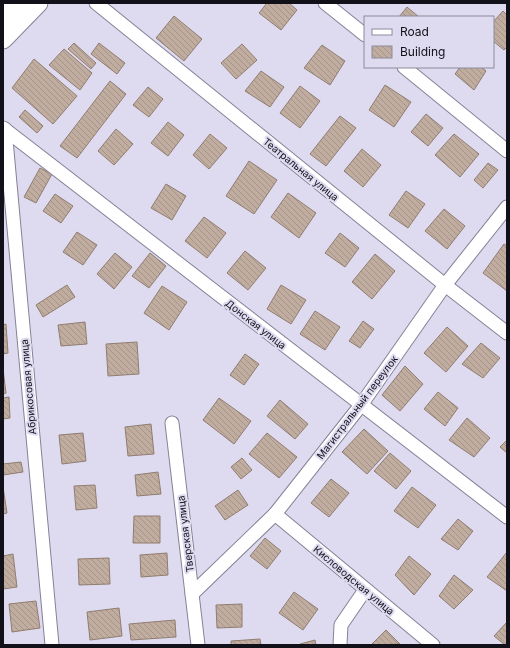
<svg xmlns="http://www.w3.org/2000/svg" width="510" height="648" font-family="Inter,sans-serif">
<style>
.building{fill:url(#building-back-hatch);stroke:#907d70}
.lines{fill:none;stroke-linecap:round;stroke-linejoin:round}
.street-casing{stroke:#858296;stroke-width:15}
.secondary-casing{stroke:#858296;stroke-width:21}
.street{stroke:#fff;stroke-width:13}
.secondary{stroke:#fff;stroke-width:19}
.labels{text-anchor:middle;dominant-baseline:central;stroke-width:4;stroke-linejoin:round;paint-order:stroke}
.street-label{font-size:10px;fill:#121018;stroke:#dedbf1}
</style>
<defs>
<pattern id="building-back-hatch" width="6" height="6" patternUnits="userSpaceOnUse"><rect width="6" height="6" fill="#c1ada0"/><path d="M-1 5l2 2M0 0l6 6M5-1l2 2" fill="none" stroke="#a59489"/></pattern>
</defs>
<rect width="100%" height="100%" fill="#dedbf1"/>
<g class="building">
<path d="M267,3h22l8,7 -16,20 -22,-17z"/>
<path d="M407,7l12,10h-20z"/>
<path d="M503,11l4,4v32l-3,3 -11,-9v-19z"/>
<path d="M174,16l28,23 -18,22 -28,-23z"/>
<path d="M74,43l22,20 -5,6 -23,-20z"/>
<path d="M99,43l26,20 -8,11 -26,-20z"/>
<path d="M242,44l15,16 -21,19 -15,-16z"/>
<path d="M322,45l23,16 -15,24 -26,-17z"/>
<path d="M64,49l28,24 -12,17 -31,-25z"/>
<path d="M34,59l43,37 -24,28 -41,-36z"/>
<path d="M460,67h21l5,4 -12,19 -19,-16z"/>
<path d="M261,71l23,16 -14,20 -25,-16z"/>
<path d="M110,81l16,13 -49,64 -17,-12z"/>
<path d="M385,85l26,17 -17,25 -25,-17z"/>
<path d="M300,86l20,15 -20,27 -20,-15z"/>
<path d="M148,87l15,12 -14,18 -16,-12z"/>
<path d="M25,110l18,16 -6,7 -18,-16z"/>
<path d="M426,114l17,14 -15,18 -17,-14z"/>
<path d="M340,116l16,12 -30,38 -16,-12z"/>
<path d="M168,122l16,13 -16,21 -17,-13z"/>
<path d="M116,129l17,15 -19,21 -16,-14z"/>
<path d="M210,134l17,14 -18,21 -16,-14z"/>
<path d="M454,134l25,20 -19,23 -25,-22z"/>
<path d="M362,149l19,16 -18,22 -19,-16z"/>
<path d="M249,161l28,19 -23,34 -28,-18z"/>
<path d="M488,163l10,7 -15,18 -9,-8z"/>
<path d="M40,168l12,6 -16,29 -12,-6z"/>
<path d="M166,184l20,12 -14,24 -21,-12z"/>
<path d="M406,191l19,13 -17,24 -19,-13z"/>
<path d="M288,193l28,20 -17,25 -28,-21z"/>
<path d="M55,194l18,12 -12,17 -18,-12z"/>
<path d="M444,209l21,17 -18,23 -22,-18z"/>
<path d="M204,217l22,16 -19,25 -22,-17z"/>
<path d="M77,232l20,13 -14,20 -20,-13z"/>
<path d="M340,233l19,15 -14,19 -20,-14z"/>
<path d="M504,244l3,2v45l-24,-18z"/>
<path d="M245,251l21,17 -18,22 -21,-17z"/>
<path d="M115,253l17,14 -18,22 -17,-15z"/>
<path d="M150,253l16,13 -17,22 -17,-12z"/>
<path d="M375,254l20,17 -23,28 -20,-17z"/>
<path d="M67,285l8,12 -32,20 -7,-12z"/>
<path d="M281,285l25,15 -15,24 -24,-15z"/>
<path d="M162,286l25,16 -18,28 -25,-17z"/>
<path d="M315,311l25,16 -15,23 -25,-16z"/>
<path d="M363,321l11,8 -14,19 -11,-7z"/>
<path d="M85,322l2,22 -26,2 -3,-21z"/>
<path d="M6,324l2,29 -5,1v-29z"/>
<path d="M447,327l21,19 -22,26 -22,-19z"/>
<path d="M137,342l2,32 -31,2 -2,-32z"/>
<path d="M481,343l19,15 -17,20 -21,-14z"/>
<path d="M245,354l14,10 -15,21 -14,-10z"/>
<path d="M405,366l18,18 -23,27 -18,-16z"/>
<path d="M3,369l3,24 -3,1z"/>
<path d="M438,392l20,16 -13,18 -21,-17z"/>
<path d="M9,397l1,21 -7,1v-21z"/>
<path d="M219,398l32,23 -17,23 -31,-24z"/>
<path d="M280,400l28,24 -13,15 -28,-23z"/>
<path d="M467,418l23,20 -16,19 -25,-17z"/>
<path d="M151,424l3,30 -26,2 -3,-29z"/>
<path d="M364,429l24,22 -21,23 -25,-22z"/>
<path d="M83,433l3,28 -24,3 -3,-29z"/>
<path d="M267,433l30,24 -18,21 -30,-24z"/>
<path d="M507,440v13l-7,-6z"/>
<path d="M390,453l21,18 -15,18 -22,-18z"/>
<path d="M242,458l10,12 -11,9 -10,-12z"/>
<path d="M21,462l2,10 -20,3v-11z"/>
<path d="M158,472l3,22 -24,2 -2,-21z"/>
<path d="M331,479l18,14 -20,24 -18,-14z"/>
<path d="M95,485l2,23 -21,2 -2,-24z"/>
<path d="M3,487l4,26 -4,1z"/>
<path d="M412,487l24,18 -18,23 -24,-17z"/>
<path d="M238,490l10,15 -23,15 -10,-14z"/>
<path d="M134,516h26v27h-27z"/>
<path d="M458,519l15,12 -15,19 -17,-11z"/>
<path d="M265,538l16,13 -14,18 -17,-13z"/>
<path d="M507,552v39l-20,-14z"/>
<path d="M167,553l1,22 -27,2 -1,-22z"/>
<path d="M13,554l4,33 -14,2v-33z"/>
<path d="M409,556l22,18 -17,21 -19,-20z"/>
<path d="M109,558l1,26 -31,1 -1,-26z"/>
<path d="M454,575l19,15 -19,19 -15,-13z"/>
<path d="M294,592l24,17 -15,21 -24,-17z"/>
<path d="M36,601l4,27 -28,4 -3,-28z"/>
<path d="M242,604v23l-25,1 -1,-23z"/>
<path d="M119,608l3,28 -32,4 -3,-28z"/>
<path d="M175,620l1,17 -45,3 -2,-16z"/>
<path d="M507,622v23h-2l-11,-9z"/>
<path d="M386,630l14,14 -27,1 -1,-1z"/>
<path d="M260,639l1,6h-30v-4z"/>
<path d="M315,640l1,5h-16v-1z"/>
</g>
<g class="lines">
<defs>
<g id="street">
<path d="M96,3l349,282 62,48"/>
<path d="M325,3l40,32"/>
<path d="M404,67l103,84"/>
<path d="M3,128l504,389"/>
<path d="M5,129l47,516"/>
<path d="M172,423l26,222"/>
<path d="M275,514l158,131"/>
<path d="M192,594l83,-80 86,-109 84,-120 62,-78"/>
<path d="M340,645l1,-20 24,-35"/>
</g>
<g id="secondary">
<path d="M3,19l15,-16"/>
<path d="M3,39l35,-36"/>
</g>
</defs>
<use href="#street" class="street-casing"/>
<use href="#secondary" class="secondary-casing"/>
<use href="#street" class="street"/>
<use href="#secondary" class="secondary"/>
</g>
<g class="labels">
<g class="street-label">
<text transform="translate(301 169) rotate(39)">Театральная улица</text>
<text transform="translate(256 324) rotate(38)">Донская улица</text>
<text transform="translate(28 387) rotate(-95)">Абрикосовая улица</text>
<text transform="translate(357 407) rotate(-53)">Магистральный переулок</text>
<text transform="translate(185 534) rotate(-97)">Тверская улица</text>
<text transform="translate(354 580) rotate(40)">Кисловодская улица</text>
</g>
</g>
<rect width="510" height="648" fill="none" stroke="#121018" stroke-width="8"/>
<rect x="364" y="16" width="130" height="52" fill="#dedbf1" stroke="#8c8a9a"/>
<rect x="372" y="29" width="20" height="6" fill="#ffffff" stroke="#8c8a9a"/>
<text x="400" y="36" font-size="12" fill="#121018">Road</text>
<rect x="372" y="46" width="20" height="12" fill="url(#building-back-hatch)" stroke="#8c8a9a"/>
<text x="400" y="56" font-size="12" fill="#121018">Building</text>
</svg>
